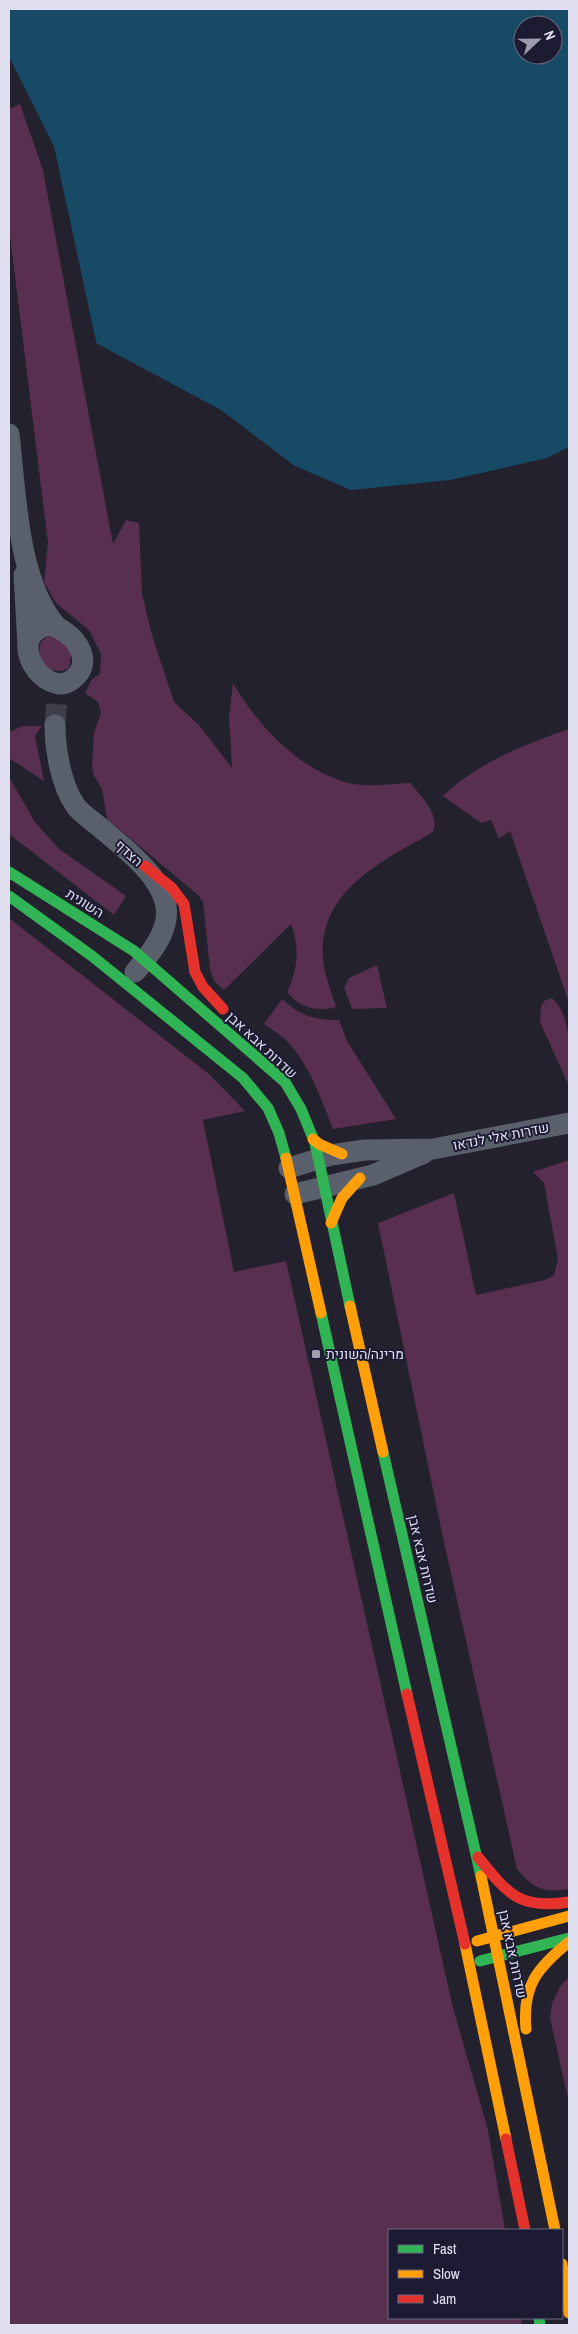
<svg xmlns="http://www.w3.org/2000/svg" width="578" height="2334" font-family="'Archivo Narrow',Heebo,sans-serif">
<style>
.green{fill:#582f4e}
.water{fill:#174a65;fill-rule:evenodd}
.pier{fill:#22212d}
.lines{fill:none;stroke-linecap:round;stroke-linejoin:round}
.street-tunnel{stroke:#3e3e4a;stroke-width:21;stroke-dasharray:21 11;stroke-linecap:butt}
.street{stroke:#5a606b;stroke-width:21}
.fast{stroke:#30b455;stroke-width:11}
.slow{stroke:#ff9f0a;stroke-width:11}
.jam{stroke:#e5322d;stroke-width:11}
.poi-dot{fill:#9e9cac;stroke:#1d1b33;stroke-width:2}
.labels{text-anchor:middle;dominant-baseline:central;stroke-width:4;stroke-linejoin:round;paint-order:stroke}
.street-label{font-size:14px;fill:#e0dff0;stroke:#1d1b33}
.poi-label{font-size:14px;fill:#e0dff0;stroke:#1d1b33;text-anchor:start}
</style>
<rect width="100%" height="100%" fill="#22212d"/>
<g class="green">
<path d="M20,104l23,66 70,374 13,-24 13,3 3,71 10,41 22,67 25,23 33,43 -3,-52 4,-33c24,42 65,85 112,99 19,6 45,2 65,1 10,12 31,32 23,49 -50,29 -115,58 -110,127 1,16 9,33 13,48 -19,5 -37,1 -49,-15 11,-22 13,-45 4,-68l-67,66 -10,-9 -4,-12 -7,-67 -5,-7 -91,-76 -5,-30 -8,-13 -2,-11 2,-32 7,-20 -3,-11 -13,-9 7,-14 8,-5 1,-20 -12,-24 -33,-27 -12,-21 4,-39 -39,-315v-119z"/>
<path d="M52,635l11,4 9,12 -3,17c-25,14 -43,-26 -17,-33z"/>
<path d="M23,726h19l-7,10 9,45 -35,-23v-26z"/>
<path d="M569,729v274l-59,-172 -11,8 -8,-19 -10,3 -38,-27c34,-33 82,-52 126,-67z"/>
<path d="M9,777l26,45 23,26 68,48 -12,19 -105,-81z"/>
<path d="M9,918l200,156 36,37 -42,9 31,152 52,-11 167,747 35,122 17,100h-116v88h132l1,7h-513z"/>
<path d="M377,965l10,43 -35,1 -8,-22 5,-9z"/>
<path d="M552,998c22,20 17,62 17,88l-29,-64 1,-16 3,-5z"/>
<path d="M282,999c17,16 34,22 57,21l8,21 49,78 -63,10c-12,-30 -24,-66 -47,-89 -7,-6 -15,-11 -22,-16z"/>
<path d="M569,1160v729c-26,4 -35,0 -52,-20l-75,-336 -64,-310 76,-30 22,102 69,-15 9,-5 4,-16 -14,-76 -11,-11z"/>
<path d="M569,1977v126l-19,-85 2,-15 9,-18z"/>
</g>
<path class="water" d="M9,9h560v438l-22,11 -97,22 -99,10 -56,-24 -74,-56 -125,-67 -42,-196 -45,-90zM523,25h30v30h-30z"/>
<path class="pier" d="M9,57l45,90 43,199 -3,-2 -42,-196 -43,-86z"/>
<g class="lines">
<path class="street-tunnel" d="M55,725l2,-27"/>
<g class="street">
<path d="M9,434c7,59 8,146 47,192"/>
<path d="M24,575l4,70"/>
<path d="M50,625c22,5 47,35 23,54 -28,23 -72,-45 -23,-54z"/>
<path d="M55,725c0,24 6,60 20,80 6,9 18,16 26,23 25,22 75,57 64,96 -4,17 -19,35 -30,48"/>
<path d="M289,1168l42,-13 34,-5 68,-1 136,-26"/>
<path d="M295,1194l78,-19 51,-22"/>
</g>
<g class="fast">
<path d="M9,872l125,79 151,131 16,27 14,34 35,163"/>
<path d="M9,896l83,60 151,122 25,30 11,25 7,25"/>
<path d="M321,1313l86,381"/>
<path d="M383,1452l98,424"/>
<path d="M480,1961l89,-23"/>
<path d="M539,2318l1,7"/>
</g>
<g class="slow">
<path d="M313,1139l6,5 23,10"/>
<path d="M286,1158l35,155"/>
<path d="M331,1223l11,-25 18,-20"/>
<path d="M350,1306l33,146"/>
<path d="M481,1876l74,354"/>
<path d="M477,1941l92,-25"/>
<path d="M465,1944l41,195"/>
<path d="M526,2029c-4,-43 11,-61 43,-87"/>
<path d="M562,2264l7,49"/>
</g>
<g class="jam">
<path d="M145,866l27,22 12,16 11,68 8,15 20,22"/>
<path d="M407,1694l58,250"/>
<path d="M478,1857c29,36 41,53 91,45"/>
<path d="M506,2139l19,91"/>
</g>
</g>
<rect class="poi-dot" x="311" y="1349" width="10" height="10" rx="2.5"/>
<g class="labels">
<g class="street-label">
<text transform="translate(129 853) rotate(42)">הצדף</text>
<text transform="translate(85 903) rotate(32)">השונית</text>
<text transform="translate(262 1045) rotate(43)">שדרות אבא אבן</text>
<text transform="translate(501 1136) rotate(-11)">שדרות אלי לנדאו</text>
<text transform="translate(423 1559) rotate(77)">שדרות אבא אבן</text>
<text transform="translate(513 1954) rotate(78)">שדרות אבא אבן</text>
</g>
<g class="poi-label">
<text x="326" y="1354">מרינה/השונית</text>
</g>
</g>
<rect width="578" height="2334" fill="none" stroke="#e0dff0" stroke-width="20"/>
<rect x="388" y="2229" width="175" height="90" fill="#1d1b33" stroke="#6b697f"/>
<rect x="398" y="2245" width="25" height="8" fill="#30b455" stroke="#6b697f"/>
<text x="433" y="2254" font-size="15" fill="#e0dff0">Fast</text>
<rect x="398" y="2270" width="25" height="8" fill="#ff9f0a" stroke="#6b697f"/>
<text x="433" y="2279" font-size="15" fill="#e0dff0">Slow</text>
<rect x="398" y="2295" width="25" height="8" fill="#e5322d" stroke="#6b697f"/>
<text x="433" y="2304" font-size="15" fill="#e0dff0">Jam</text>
<g transform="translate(538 40) rotate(68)"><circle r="24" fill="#1d1b33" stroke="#6b697f"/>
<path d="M0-4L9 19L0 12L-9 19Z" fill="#9e9cac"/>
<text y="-8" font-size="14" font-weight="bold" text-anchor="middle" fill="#e0dff0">N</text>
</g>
</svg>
